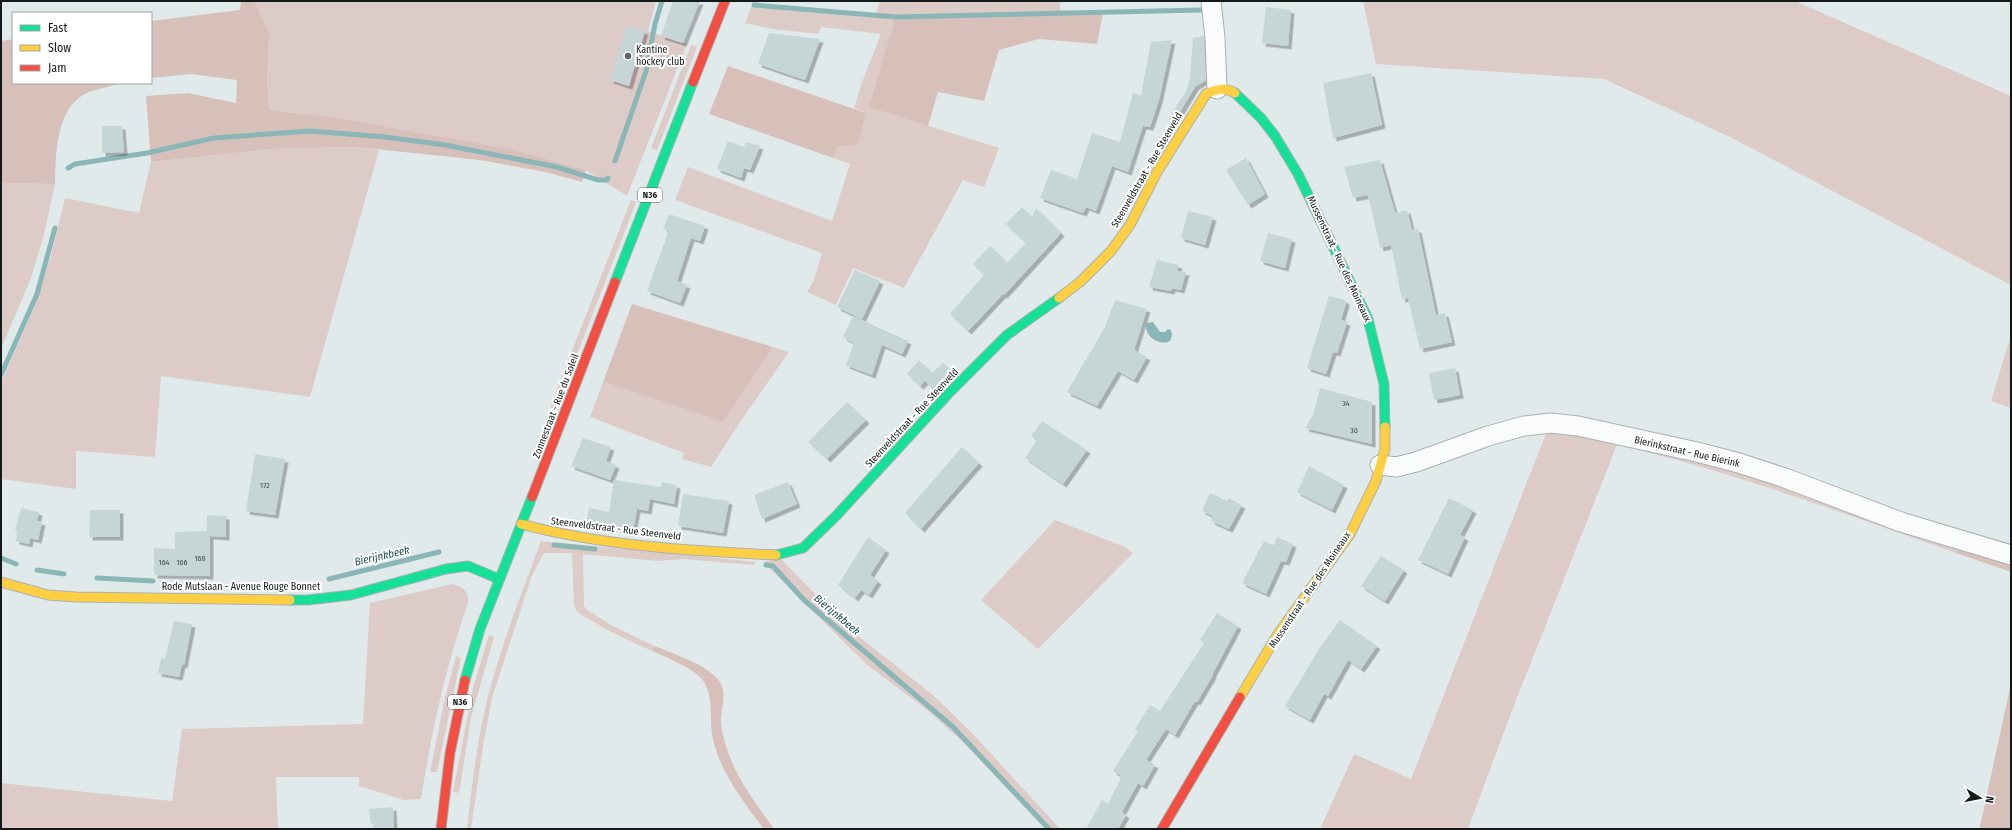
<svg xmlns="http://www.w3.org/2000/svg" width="2012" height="830" font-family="'Fira Sans Condensed',sans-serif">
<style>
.green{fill:#ddcbc7}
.forest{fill:#d7c0b9}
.water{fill:#8ab6b7}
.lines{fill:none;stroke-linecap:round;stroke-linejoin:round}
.stream{stroke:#8ab6b7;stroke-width:5}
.building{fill:#c6d5d6;filter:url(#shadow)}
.street-casing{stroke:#aab1b2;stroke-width:21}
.fast-casing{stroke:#aab1b2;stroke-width:11}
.slow-casing{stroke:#aab1b2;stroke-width:11}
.jam-casing{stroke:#aab1b2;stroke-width:11}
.street{stroke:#fafcfc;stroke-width:19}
.fast{stroke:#16e098;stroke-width:9}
.slow{stroke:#ffcf43;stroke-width:9}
.jam{stroke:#f24e42;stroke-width:9}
.poi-dot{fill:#5c6363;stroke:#fff;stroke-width:1.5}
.labels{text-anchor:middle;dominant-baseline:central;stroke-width:4;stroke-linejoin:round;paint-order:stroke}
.number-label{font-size:8px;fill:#404949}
.shield{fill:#fff;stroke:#5a5f5f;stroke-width:1}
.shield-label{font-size:9px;font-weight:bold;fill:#141a1a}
.poi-label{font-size:10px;fill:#141a1a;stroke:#fff;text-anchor:start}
.street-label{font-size:10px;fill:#141a1a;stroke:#fff}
.water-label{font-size:11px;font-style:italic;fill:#184e4f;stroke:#fff}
</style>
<defs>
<filter id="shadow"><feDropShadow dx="3.5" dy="3.5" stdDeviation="0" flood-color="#0004"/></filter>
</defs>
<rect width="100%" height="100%" fill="#e1eaeb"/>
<g class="green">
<path d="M254,1h402l-8,30 39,13 -60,152 -41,-26 -75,-21 -178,-32 -64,-7c-2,-31 -2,-82 -15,-109z"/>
<path d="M880,1h180v9l-125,6 -66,91 130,41 -15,39 -21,-7 -59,108 -51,-20 -17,37 -29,-13 7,-12 8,-27 -147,-53 13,-33 144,54 18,-57 -17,-6 5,-12 28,-33 -12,-5 8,-26 19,-48 -60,-7 -3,7 -46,-5 -27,-6 7,-18 123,11z"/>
<path d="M1363,1h432l216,95v189l-281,-148 -126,-58 -228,-15z"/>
<path d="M691,45l6,2 -40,103 -6,-2z"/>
<path d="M356,147l23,3 -69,247 -149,-21 -6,81 -79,-6v38l-75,-10v-96l35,-80 16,-51 13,-54 74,15 12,-51 120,-13z"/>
<path d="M1,183l54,1 -12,54 -12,40 -30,71z"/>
<path d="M631,200l5,2 -80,207 -6,-2z"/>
<path d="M2011,335v73l-20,-7z"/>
<path d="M773,347l16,5 -49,70 -29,45 -29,-8 2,-6 -94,-36 13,-35 120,40z"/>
<path d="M1546,427l135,26 279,91 -4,9c-112,-39 -224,-82 -339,-108l-106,268 -43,116h-148l34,-75 57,25 134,-343z"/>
<path d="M1055,520l70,27 8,6 -95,96 -57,-49z"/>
<path d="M541,541l215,21 -2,3 -71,-6 -26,2 -74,-7 1,52 3,4 24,15 43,21 -2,5 -43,-20 -32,-19 -3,-8 -2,-51h-28l-13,25 -39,120 -9,48 -12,83h-4c5,-44 10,-89 21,-133 14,-53 34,-104 53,-155z"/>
<path d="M780,558l68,70 85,67 38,37 89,97h-15l-81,-86 -37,-33 -61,-46 -103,-102z"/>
<path d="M452,584c10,2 18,8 16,19 -23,66 -36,127 -47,196l-17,1 -45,-14v-9h-83l2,52h-277v-46l171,18 10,-72 181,-5 7,-121z"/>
<path d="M489,635l5,2 -23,81 -12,75 -6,-1 20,-104z"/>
<path d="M456,656l5,2 -24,114h-7l14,-70z"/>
</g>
<g class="forest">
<path d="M241,1h13l15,32 -2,43 2,34 64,7 178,32 75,21 -4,12 -37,-10 -65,-12 -124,-13 -85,2 -120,13 -5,-66 42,-3 48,10 1,-23 -46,-6 -40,4v-57l89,-11z"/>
<path d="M1060,10l43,3 -6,31 -58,-5 -40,11 -15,51 -46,-9 -10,34 -59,-19 27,-91z"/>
<path d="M13,39v44h107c-11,4 -25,6 -35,11 -30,16 -29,61 -30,90l-54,-1v-142z"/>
<path d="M728,66l138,47 -9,32 -19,1 -5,12 -124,-44z"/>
<path d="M632,304l141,43 -50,75 -120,-40z"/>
<path d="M1960,544l51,14v14l-55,-19z"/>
<path d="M654,646c18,7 55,19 66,36 7,10 1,28 1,39 0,7 2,14 4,21 8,32 30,60 49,87h-10c-21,-28 -43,-55 -51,-90 -4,-19 1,-40 -9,-57 -5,-11 -40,-26 -52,-31z"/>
<path d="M2011,683v146h-32l4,-16z"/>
</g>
<path class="water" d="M1153,322l7,10h5l3,-3 3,1 1,6 -2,5c-10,6 -28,-6 -23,-18z"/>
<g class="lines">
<g class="stream">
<path d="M754,5l142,12 305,-7"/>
<path d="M615,161l31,-90 9,-47 7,-23"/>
<path d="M68,168l7,-4 72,-11 67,-15 96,-7 75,6 60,8 112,22 41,13h9l1,-2"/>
<path d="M1,375l36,-81 18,-66"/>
<path d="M554,545l41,4"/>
<path d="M1,558l15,6"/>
<path d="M766,565l7,1 31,34 149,127 96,102"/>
<path d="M37,570l27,4"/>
<path d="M97,578l56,3"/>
<path d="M329,579l110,-27"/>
</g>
</g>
<g class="building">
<path d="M673,1h27l-17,42 -22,-7z"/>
<path d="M1266,7l25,3 -3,36 -26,-3z"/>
<path d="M626,26l19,5 -16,55 -19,-6z"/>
<path d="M769,33l51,6 -15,41 -47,-16z"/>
<path d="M1204,36l2,44 -11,7 -18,30 -6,-3 16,-24 3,-12 3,-40z"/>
<path d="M1172,40l-13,60 -9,27 -7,-1 -15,46 -16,-6 -16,45 -10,-4 -3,6 -43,-15 11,-28 26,9 15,-46 28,9 13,-49 8,2 10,-53z"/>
<path d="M1371,73l11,52 -49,13 -10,-55z"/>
<path d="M102,126h20l2,26 -22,1z"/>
<path d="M728,141l16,6 2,-5 14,4 -10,24 -6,-2 -3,10 -24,-9z"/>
<path d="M1246,158l19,36 -17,11 -22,-35z"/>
<path d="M1380,160l15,53 12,-3 5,20 6,-1 18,86 9,-2 7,29 -32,7 -12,-51 -6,1 -11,-54 -11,3 -12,-53 -15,3 -9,-31z"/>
<path d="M1022,207l10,10 4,-9 25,25 -57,62 -1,-1 -35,37 -18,-17 34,-39 -11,-11 17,-18 17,17 19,-20 -20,-19z"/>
<path d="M1188,211l25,6 -8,28 -24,-7z"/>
<path d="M669,214l36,12 -5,15 -9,-3 -14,43 10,4 -7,18 -33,-12 22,-61 -6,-1z"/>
<path d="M1268,233l24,6 -7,29 -25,-7z"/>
<path d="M1157,260l22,5 -2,6 9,1 -5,18 -9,-2 -1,3 -22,-4z"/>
<path d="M855,270l25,11 -18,38 -25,-12z"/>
<path d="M1329,296l16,4 1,3 -5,17 6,2 -10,31 -4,-1 -7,22 -19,-6z"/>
<path d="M1115,300l32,9 -13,41 13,7 -13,23 -16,-9 -21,35 -30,-14 38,-65z"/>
<path d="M853,316l55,25 -6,13 -20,-9 -10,30 -26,-10 8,-22 -11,-6z"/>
<path d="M919,360l13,13 11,-10 10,9 -18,18 -10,-9 -5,5 -13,-12z"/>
<path d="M1455,368l5,27 -26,5 -5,-27z"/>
<path d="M1320,388l52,14v42l-67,-16 8,-13z"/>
<path d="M847,402l19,18 -39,39 -19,-17z"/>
<path d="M1042,421l45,29 -24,34 -38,-26 12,-18 -6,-4z"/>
<path d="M583,438l28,9 -5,14 10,4 -6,15 -39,-14z"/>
<path d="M962,447l17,16 -58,66 -16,-16z"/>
<path d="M255,454l30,5 -10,56 -29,-4z"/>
<path d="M1309,466l35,19 -12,25 -35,-18z"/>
<path d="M614,480l47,7 1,-5 15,3 -3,19 -24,-5 -2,12 -11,-2 -4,21 -47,-5 3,-17 20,4z"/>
<path d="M788,482l9,22 -35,15 -8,-24z"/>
<path d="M1210,493l17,8 1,-3 14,7 -13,24 -18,-8 2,-5 -11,-5z"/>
<path d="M683,494l46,7 -6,32 -45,-7z"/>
<path d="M1449,498l24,12 -13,25 5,2 -17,37 -30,-14z"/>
<path d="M21,508l18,4 -2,9 5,1 -4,18 -8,-2 -1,6 -13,-3 1,-10h-2z"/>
<path d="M90,510h30v27h-31z"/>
<path d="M207,515l19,1v21l-16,-1v40l-56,-1v-27l21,1v-17l32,-1z"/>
<path d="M868,537l18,13 -16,25 8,6 -9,14 -8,-5 -6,8 -17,-13z"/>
<path d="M1277,537l16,7 -7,18 -5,-1 -15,33 -24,-11 22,-42 10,4z"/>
<path d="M1381,556l23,14 -19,31 -24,-15z"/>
<path d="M1217,613l21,13 -26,49h1l-16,27 -2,-1 -20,34 -9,-6 -20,31 9,5 -12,21 -5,-3 -16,29 4,3 -8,14h-32l16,-29 6,4 14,-28 -9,-5 25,-40 -3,-2 15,-24 10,6 44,-68 -4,-3z"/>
<path d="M1340,620l37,26 -16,23 -13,-9 -20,36 -4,-2 -14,26 -25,-14 34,-57z"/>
<path d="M174,621l18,3 -8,41 -2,-1 -3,13 -21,-4 3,-15 4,1z"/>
<path d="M393,807l1,22h-20v-5l-3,1 -2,-16z"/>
</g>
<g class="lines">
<defs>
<g id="street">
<path d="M1211,1l4,37 2,51"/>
<path d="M1380,465l16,2 20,-5 72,-26 36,-10 27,-3 27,3 119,26 42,11 46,15 116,44 110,33"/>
</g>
<g id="fast">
<path d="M1235,93l26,25 14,18 23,38 70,145 16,65 1,43"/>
<path d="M615,282l78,-200"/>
<path d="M776,555l27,-7 33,-32 114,-124 57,-57 52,-37"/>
<path d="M290,600h18l43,-5 95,-26 22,-3 31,13"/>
<path d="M465,680l15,-51 52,-132"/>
</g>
<g id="slow">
<path d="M1059,298l21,-16 31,-31 19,-26 27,-53 49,-78c10,-5 19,-7 29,-1"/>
<path d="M521,524c81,22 172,27 255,31"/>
<path d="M1,582l47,13 28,2 214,3"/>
<path d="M1240,697l38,-63 72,-100 26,-53 9,-32v-22"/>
</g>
<g id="jam">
<path d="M693,82l32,-81"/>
<path d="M532,497l83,-215"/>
<path d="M441,829l9,-76 15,-73"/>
<path d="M1162,829l78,-132"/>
</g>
</defs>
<use href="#street" class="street-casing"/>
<use href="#fast" class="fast-casing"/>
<use href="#slow" class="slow-casing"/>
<use href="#jam" class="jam-casing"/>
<use href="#street" class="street"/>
<use href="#fast" class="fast"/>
<use href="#slow" class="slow"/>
<use href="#jam" class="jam"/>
</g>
<circle class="poi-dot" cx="628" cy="56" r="4"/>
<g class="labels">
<g class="number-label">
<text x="1346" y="403">34</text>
<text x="1354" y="430">30</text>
<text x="265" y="485">172</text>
<text x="200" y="558">168</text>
<text x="164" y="562">164</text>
<text x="182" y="562">166</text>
</g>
<g class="shield">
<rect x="638" y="188" width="24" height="14" rx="3"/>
<rect x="448" y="695" width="24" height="14" rx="3"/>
</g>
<g class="shield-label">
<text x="650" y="195">N36</text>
<text x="460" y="702">N36</text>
</g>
<g class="poi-label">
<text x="636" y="50">Kantine<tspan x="636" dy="12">hockey club</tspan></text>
</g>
<g class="street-label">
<text transform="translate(1147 170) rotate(-60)">Steenveldstraat - Rue Steenveld</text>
<text transform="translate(1339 259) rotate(65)">Mussenstraat - Rue des Moineaux</text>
<text transform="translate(556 406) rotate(-69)">Zonnestraat - Rue du Soleil</text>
<text transform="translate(912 418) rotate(-47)">Steenveldstraat - Rue Steenveld</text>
<text transform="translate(1687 452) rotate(13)">Bierinkstraat - Rue Bierink</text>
<text transform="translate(616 529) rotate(7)">Steenveldstraat - Rue Steenveld</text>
<text x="241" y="587">Rode Mutslaan - Avenue Rouge Bonnet</text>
<text transform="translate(1310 590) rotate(-56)">Mussenstraat - Rue des Moineaux</text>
</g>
<g class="water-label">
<text transform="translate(382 556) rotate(-13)">Bierijnkbeek</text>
<text transform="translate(837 615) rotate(40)">Bierijnkbeek</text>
</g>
</g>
<rect width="2012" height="830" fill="none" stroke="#141a1a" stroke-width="4"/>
<rect x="12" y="12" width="140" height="72" fill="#ffffff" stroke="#a1a3a3"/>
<rect x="20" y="25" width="20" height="6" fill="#16e098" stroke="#a1a3a3"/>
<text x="48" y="32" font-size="12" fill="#141a1a">Fast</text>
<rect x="20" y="45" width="20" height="6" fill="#ffcf43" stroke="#a1a3a3"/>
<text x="48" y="52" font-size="12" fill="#141a1a">Slow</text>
<rect x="20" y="65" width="20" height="6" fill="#f24e42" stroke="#a1a3a3"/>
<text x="48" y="72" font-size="12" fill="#141a1a">Jam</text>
<g transform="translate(1980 798) rotate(100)" stroke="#ffffff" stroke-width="3" paint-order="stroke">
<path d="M0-3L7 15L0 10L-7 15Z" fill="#141a1a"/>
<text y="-6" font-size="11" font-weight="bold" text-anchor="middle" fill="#141a1a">N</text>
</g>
</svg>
